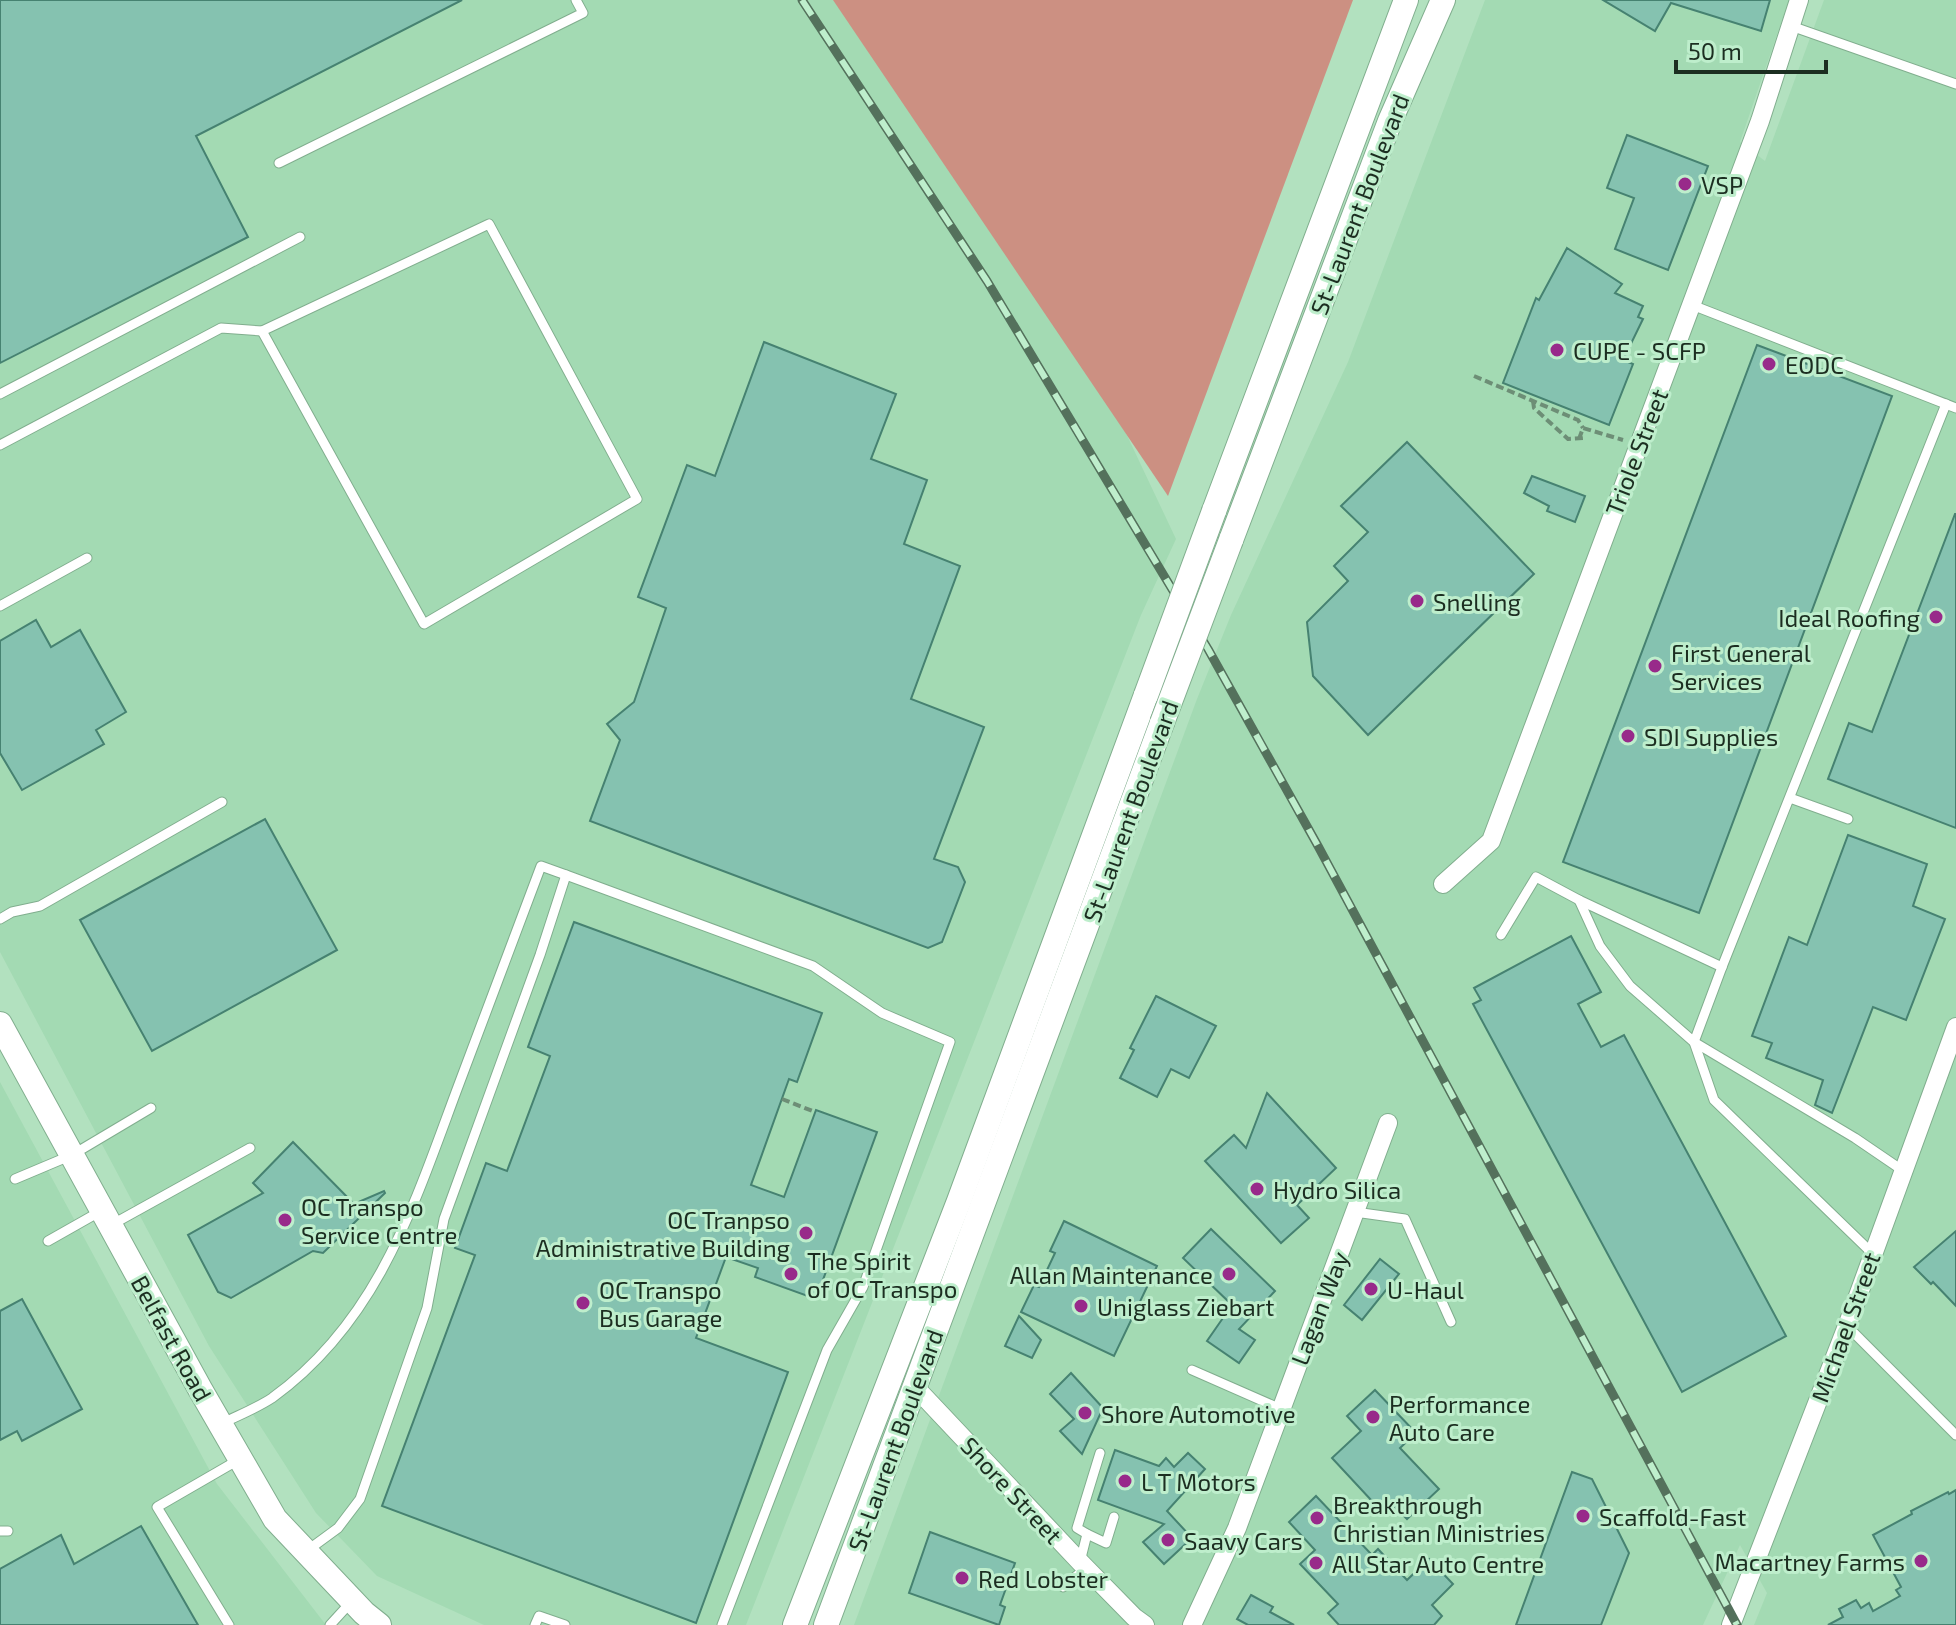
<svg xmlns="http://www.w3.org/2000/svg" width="1956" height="1625" font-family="'Exo 2',sans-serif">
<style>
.built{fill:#a3dab3}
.green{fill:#cc9082}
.building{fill:#85c2b0;stroke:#468271;stroke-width:2}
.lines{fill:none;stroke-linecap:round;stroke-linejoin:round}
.lane-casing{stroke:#81ae8e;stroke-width:11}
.street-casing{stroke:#81ae8e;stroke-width:20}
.secondary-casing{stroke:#81ae8e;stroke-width:26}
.path{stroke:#6d8e76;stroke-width:4;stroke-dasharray:8 4;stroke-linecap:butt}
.lane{stroke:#fff;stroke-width:9}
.street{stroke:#fff;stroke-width:18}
.secondary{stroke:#fff;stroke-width:24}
.rail-casing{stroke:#54715c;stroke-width:9}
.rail{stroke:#beeecc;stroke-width:6;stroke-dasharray:18;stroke-linecap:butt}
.secondary-bridge-casing{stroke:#81ae8e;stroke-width:26;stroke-linecap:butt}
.secondary-bridge{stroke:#fff;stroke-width:24}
.poi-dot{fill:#982a8a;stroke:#beeecc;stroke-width:3}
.labels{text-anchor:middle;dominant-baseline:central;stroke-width:6;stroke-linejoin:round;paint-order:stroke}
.poi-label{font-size:24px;fill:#1c2e21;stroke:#beeecc;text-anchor:start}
.street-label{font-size:24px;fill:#1c2e21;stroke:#beeecc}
</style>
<rect width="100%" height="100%" fill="#b2e1bf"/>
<g class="built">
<path d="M0,0h852l254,391 70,148 -35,76 -395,1010h-262l-107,-49 -61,-63 -107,-167 -209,-394z"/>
<path d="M1485,0h304l-49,142 25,19 59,-161h132v1625h-202l13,-32 -27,-48 -37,80h-849l343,-926 34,-84 117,-253z"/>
<path d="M0,1082l217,402 109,141h-326z"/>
</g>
<path class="green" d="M833,0h520l-185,496z"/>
<g class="building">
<path d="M0,0h462l-266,136 52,101 -248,126z"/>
<path d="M1603,0h167l-9,31 -90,-28 -16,28z"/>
<path d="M1627,135l81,31 -40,104 -53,-21 19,-51 -27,-10z"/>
<path d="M1567,248l55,36 -7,9 28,13 -5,11 5,2 -20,41 10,4 -24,61 -106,-42 33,-85 3,2z"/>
<path d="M764,342l132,52 -25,65 56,21 -23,64 56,22 -49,133 73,28 -50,132 24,8 7,15 -23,60 -14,6 -338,-127 30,-81 -13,-16 27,-22 32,-94 -28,-11 49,-132 28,11z"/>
<path d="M1757,345l135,51 -193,517 -136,-51z"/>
<path d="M1407,442l127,132 -166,161 -55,-59 -6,-54 41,-41 -14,-15 34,-34 -27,-26z"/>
<path d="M1532,476l53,20 -10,26 -28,-11 2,-5 -25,-13z"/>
<path d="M1955,514h1v314l-128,-49 21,-56 23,9z"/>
<path d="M36,620l15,27 29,-17 46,82 -30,18 8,14 -82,46 -22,-37v-112z"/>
<path d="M265,819l72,131 -185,101 -72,-131z"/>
<path d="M1848,835l79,29 -14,42 32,13 -39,101 -33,-13 -41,106 -17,-8 8,-25 -57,-22 6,-15 -20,-7 37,-99 18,8z"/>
<path d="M574,922l248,91 -25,69 -8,-3 -38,106 33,12 32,-87 61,22 -61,167 -61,-22 3,-9 -32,-11 -30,81 92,34 -92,251 -314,-117 93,-251 -20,-7 31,-85 21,8 43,-115 -22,-9z"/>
<path d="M1571,936l30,56 -23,12 23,43 23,-12 162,301 -104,56 -209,-388 8,-4 -7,-12z"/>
<path d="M1156,996l60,30 -27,52 -18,-9 -14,28 -37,-19 14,-28 -4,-2z"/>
<path d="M1267,1093l69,75 -39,37 12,13 -28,25 -76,-82 29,-26 12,13z"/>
<path d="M293,1142l61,62 30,-13 1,2 -62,60 -10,-2 -82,47 -13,-6 -30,-57 75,-42 -10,-10z"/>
<path d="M1064,1221l93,45 -43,90 -93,-44 13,-27 5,2 16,-34 -5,-2z"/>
<path d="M1211,1229l64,62 -36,38 16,11 -16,23 -32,-22 25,-36 -49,-47z"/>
<path d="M1956,1231v75l-23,-24 -2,2 -17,-17z"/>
<path d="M1380,1259l19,15 -37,46 -18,-15z"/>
<path d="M22,1299l60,110 -60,32 -5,-10 -17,9v-129z"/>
<path d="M1019,1316l22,24 -9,18 -27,-12z"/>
<path d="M1071,1373l32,35 -21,46 -22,-23 14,-12 -24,-25z"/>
<path d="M1375,1390l41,43 -16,15 39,41 -32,30 -13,-13 -9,9 -53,-57 29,-27 -14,-15z"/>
<path d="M1115,1450l44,16 7,-8 8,9 14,-14 17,16 -38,42 25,27 -28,26 -21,-22 21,-18 -66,-24z"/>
<path d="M1572,1472l20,7 37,74 -28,72h-85z"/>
<path d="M1956,1490v135h-128l15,-8 -4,-8 17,-9 5,8 8,-5 4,8 27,-15 -4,-6 5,-3 -28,-52 39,-21 -1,-3 37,-19 1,2z"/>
<path d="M1316,1496l56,59 6,-6 29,31 22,-21 24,25 -21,21 10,11 -8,9h-95l-11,-12 10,-9 -38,-40 15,-14 -26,-28z"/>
<path d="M141,1526l57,99h-198v-56l61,-34 13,29z"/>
<path d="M930,1532l85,31 -15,42 5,2 -6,18 -90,-32z"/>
<path d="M1251,1595l22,12 -3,5 24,13h-46l-11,-6z"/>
</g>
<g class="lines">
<defs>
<g id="lane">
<path d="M1791,26l165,58"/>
<path d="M279,163l304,-150 -7,-13"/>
<path d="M489,224l148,275 -213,125 -162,-293z"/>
<path d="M1692,305l264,103"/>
<path d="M0,394l300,-157"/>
<path d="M0,445l221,-117 41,3"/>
<path d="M0,606l87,-48"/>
<path d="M1790,798l58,21"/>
<path d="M0,919l12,-7 28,-6 182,-104"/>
<path d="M1501,935l35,-58 43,23"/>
<path d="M1722,967l-143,-67 21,46 30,40 64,56 161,96 47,32"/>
<path d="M15,1179l57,-24 79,-47"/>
<path d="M1355,1212l50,7 46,103"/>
<path d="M113,1224l137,-76"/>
<path d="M48,1241l53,-30"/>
<path d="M1872,1253l-158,-153 -20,-58 28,-75 224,-563"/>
<path d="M1847,1326l109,109"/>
<path d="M1192,1370l89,39"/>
<path d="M223,1423c16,-8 34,-15 49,-25 105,-76 141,-190 184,-306 28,-75 57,-151 85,-226l25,9"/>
<path d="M0,1531h8"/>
<path d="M1087,1534l19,9 8,-26"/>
<path d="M308,1550l30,-22 22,-29 67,-191 17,-89 96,-264 26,-80 247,91 69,47 68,29 -87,245 -36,63 -105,275"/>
<path d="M1080,1562l7,-28 -10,-6 23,-75"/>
<path d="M1063,1587l23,-19"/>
<path d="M229,1625l-72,-118 83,-48"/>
<path d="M330,1625l22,-24"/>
<path d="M535,1625l4,-9 26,9"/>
</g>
<g id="street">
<path d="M1443,884l48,-43 269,-720 39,-121"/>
<path d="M915,1387l165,175 54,55 11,8"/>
<path d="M1192,1625l45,-97 151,-405"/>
<path d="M1731,1625l116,-299 109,-299"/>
</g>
<g id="secondary">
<path d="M1214,511l192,-511"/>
<path d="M1231,540l159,-419 53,-121"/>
<path d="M0,1024l200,365 75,130 89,94 15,12"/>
<path d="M795,1625l164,-424 187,-506"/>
<path d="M826,1625l336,-902"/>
</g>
</defs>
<use href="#lane" class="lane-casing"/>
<use href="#street" class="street-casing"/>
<use href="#secondary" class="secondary-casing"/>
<g class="path">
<path d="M1474,376l104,44 5,8"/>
<path d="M1533,401l1,7 34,31 17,-1"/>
<path d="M1579,439l4,-11 40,12"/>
<path d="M782,1099l33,13"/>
</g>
<use href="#lane" class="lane"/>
<use href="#street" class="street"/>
<use href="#secondary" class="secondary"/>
<defs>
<path id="rail" d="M802,0l185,281 221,368 110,197 419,779"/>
</defs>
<use href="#rail" class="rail-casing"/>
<use href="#rail" class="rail"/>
<defs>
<g id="secondary-bridge">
<path d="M1146,695l68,-184"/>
<path d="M1162,723l69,-183"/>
</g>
</defs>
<use href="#secondary-bridge" class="secondary-bridge-casing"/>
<use href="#secondary-bridge" class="secondary-bridge"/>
</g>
<g class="poi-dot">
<circle cx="1685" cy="184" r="8"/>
<circle cx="1557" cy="350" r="8"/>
<circle cx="1769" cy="364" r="8"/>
<circle cx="1417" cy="601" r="8"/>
<circle cx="1936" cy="617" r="8"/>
<circle cx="1655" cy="666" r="8"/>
<circle cx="1628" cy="736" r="8"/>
<circle cx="1257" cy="1189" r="8"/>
<circle cx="285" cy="1220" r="8"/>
<circle cx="806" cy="1233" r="8"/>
<circle cx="791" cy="1274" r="8"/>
<circle cx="1229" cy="1274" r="8"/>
<circle cx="1371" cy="1289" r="8"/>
<circle cx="583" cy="1303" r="8"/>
<circle cx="1081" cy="1306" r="8"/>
<circle cx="1085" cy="1413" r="8"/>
<circle cx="1373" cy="1417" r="8"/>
<circle cx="1125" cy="1481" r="8"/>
<circle cx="1583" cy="1516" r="8"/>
<circle cx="1317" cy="1518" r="8"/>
<circle cx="1168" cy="1540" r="8"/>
<circle cx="1921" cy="1561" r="8"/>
<circle cx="1316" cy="1563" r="8"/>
<circle cx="962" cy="1578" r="8"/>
</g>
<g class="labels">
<g class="poi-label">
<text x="1701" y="184">VSP</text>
<text x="1573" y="350">CUPE - SCFP</text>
<text x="1785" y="364">EODC</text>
<text x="1433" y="601">Snelling</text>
<text x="1920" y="617" text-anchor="end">Ideal Roofing</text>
<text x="1671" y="652">First General<tspan x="1671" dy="28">Services</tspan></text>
<text x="1644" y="736">SDI Supplies</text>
<text x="1273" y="1189">Hydro Silica</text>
<text x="301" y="1206">OC Transpo<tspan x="301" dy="28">Service Centre</tspan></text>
<text x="790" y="1219" text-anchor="end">OC Tranpso<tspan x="790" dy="28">Administrative Building</tspan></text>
<text x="807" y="1260">The Spirit<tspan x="807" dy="28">of OC Transpo</tspan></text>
<text x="1213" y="1274" text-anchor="end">Allan Maintenance</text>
<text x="599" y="1289">OC Transpo<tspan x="599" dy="28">Bus Garage</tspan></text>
<text x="1387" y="1289">U-Haul</text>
<text x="1097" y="1306">Uniglass Ziebart</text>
<text x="1389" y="1403">Performance<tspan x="1389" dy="28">Auto Care</tspan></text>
<text x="1101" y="1413">Shore Automotive</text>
<text x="1141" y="1481">L T Motors</text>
<text x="1333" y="1504">Breakthrough<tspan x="1333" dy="28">Christian Ministries</tspan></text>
<text x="1599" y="1516">Scaffold-Fast</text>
<text x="1184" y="1540">Saavy Cars</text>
<text x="1905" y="1561" text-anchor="end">Macartney Farms</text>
<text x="1332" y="1563">All Star Auto Centre</text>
<text x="978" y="1578">Red Lobster</text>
</g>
<g class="street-label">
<text transform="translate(1359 204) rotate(-69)">St-Laurent Boulevard</text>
<text transform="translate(1636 452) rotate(-69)">Triole Street</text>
<text transform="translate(1130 811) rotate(-70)">St-Laurent Boulevard</text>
<text transform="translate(1319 1308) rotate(-69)">Lagan Way</text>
<text transform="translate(1845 1327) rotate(-70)">Michael Street</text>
<text transform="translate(172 1338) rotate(61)">Belfast Road</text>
<text transform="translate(895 1440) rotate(-70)">St-Laurent Boulevard</text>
<text transform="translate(1012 1490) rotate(47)">Shore Street</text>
</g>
</g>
<path d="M1676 60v12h150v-12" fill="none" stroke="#1c2e21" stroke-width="4"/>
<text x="1688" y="60" font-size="24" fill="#1c2e21" stroke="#beeecc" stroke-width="6" paint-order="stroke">50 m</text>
</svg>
